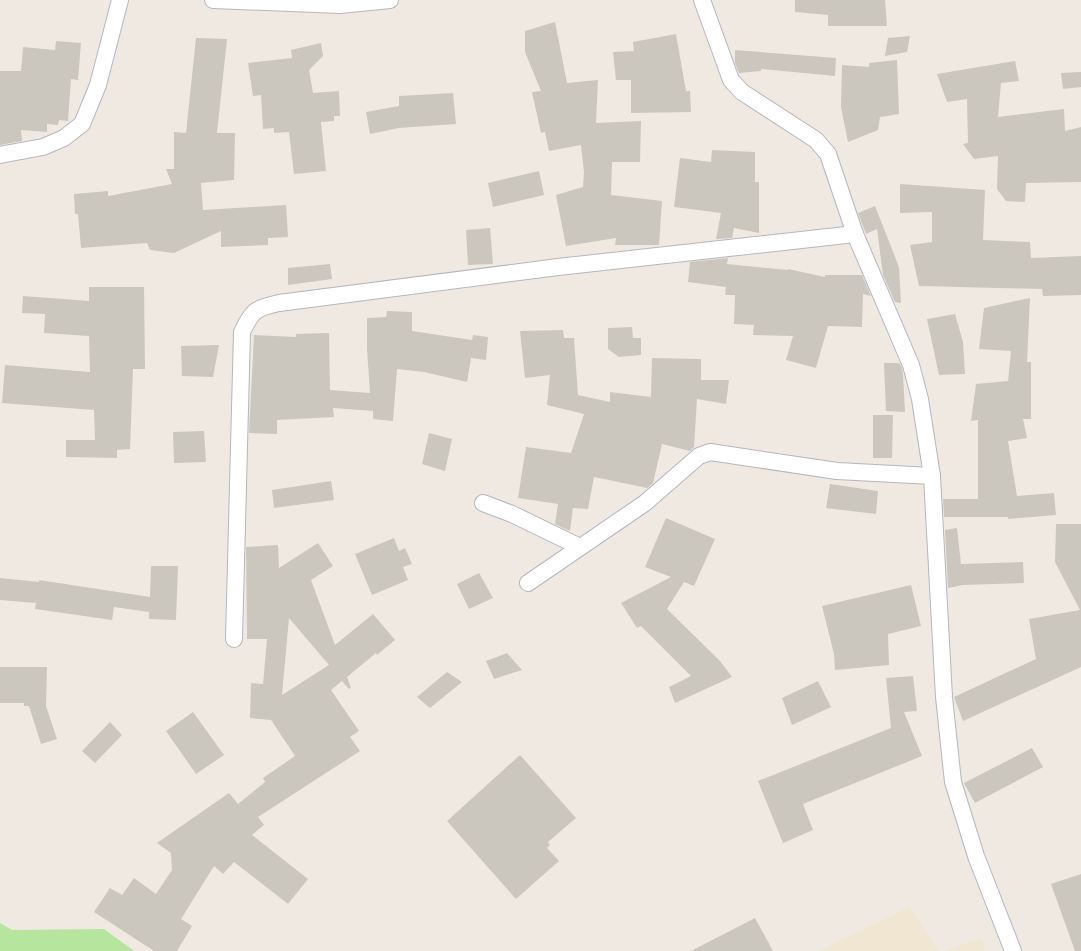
<svg xmlns="http://www.w3.org/2000/svg" width="1081" height="951" font-family="Jost,sans-serif">
<style>
.education{fill:#f0e6d1}
.green{fill:#b6e59e}
.building{fill:#cbc7bf;fill-rule:evenodd}
.lines{fill:none;stroke-linecap:round;stroke-linejoin:round}
.minor-casing{stroke:#b4b7c1;stroke-width:18}
.minor{stroke:#fff;stroke-width:16}
</style>
<rect width="100%" height="100%" fill="#efe9e1"/>
<g class="education">
<path d="M909,907l29,44h-119z"/>
<path d="M982,938l2,13h-39z"/>
</g>
<path class="green" d="M0,923l12,7 92,-1 30,22h-134z"/>
<g class="building">
<path d="M795,0h90l2,26h-59v-11l-33,-3z"/>
<path d="M555,22l12,61 31,-3 -2,43 45,-2 -1,41h-28l-1,33 51,6 -3,44h-44l1,-7 -50,8 -10,-51 27,-8 1,-15 -3,-27 -32,6 -4,-19 -4,1 -9,-41 9,-1 -16,-39v-21z"/>
<path d="M676,34l10,57h4l1,21 -60,1v-33h-15l-3,-28 21,-1 -1,-9z"/>
<path d="M910,36l-3,16 -22,4 3,-18z"/>
<path d="M196,38l31,1 -10,94h18l-1,47 -33,3 2,27 83,-5 2,32 -20,1v7l-47,2v-16l-47,22 -24,-3 -3,-7 -66,5 -3,-34h-3l-1,-20 34,-3v5l64,-12 -6,-15h8v-37l12,1z"/>
<path d="M56,41l25,2 -3,37 -7,-1 -3,42 -9,-1 -1,5 -11,-1v8l-26,-2 1,11 -22,4v-74h21l2,-24 32,3z"/>
<path d="M321,43l2,13 -14,14 4,23 26,-2 1,25h-6v5l-13,1 5,49 -32,3 -5,-42 -15,1v-5l-11,1 -2,-34 -8,1 -5,-33 44,-5 -1,-8z"/>
<path d="M735,50l101,8 -1,18 -74,-7v2l-22,2 -4,-10z"/>
<path d="M897,60l2,54 -19,3 -2,13 -30,12 -7,-35 1,-42 27,2v-4z"/>
<path d="M1015,61l4,20 -18,2 -3,34 66,-8 1,22 16,-4v55l-55,1 -1,19 -19,-1 -9,-12 1,-33 -24,3 -11,-15 5,-1 -1,-44 -20,3 -10,-28z"/>
<path d="M1081,72v15l-18,2 -2,-16z"/>
<path d="M453,93l3,31 -57,4 -29,6 -4,-22 33,-6v-10z"/>
<path d="M712,150l43,2v30h4v51l-25,-5 -2,10 -16,1 5,-26 -47,-6 6,-49 31,4z"/>
<path d="M539,171l5,24 -51,12 -5,-24z"/>
<path d="M900,184l85,6 -2,50 47,2 1,16 50,-2v39l-38,1 -1,-7 -123,-3 -9,-41 22,-3v-30l-32,1z"/>
<path d="M875,206l24,61 2,36 -6,-1 -12,-27 -6,-46 -11,5 -8,-21z"/>
<path d="M490,228l3,36 -25,1 -2,-35z"/>
<path d="M728,258l-1,6 61,6v-1l37,8v-2h37l9,21 -8,-2 -1,33 -34,-1 -12,42 -30,-8 7,-24 -40,-1 1,-10 -20,-1 1,-29h-10l1,-8 -38,-5 2,-20z"/>
<path d="M330,264l2,15 -44,6v-17z"/>
<path d="M89,287h55l1,82h-12l-3,80 -13,1v8l-51,-1v-17h29l-1,-30 -92,-7 3,-38 85,7 -1,-36 -45,-3 1,-19 -23,-1 1,-17 66,5z"/>
<path d="M1030,298l-3,64h4v57h-8l4,19 -19,3 9,55 37,-3 2,22 -48,4v-2h-64l-1,-18h35v-79l-7,1 5,-37 32,-3 3,-30 -32,-2 5,-41z"/>
<path d="M387,311l25,1v19l60,9 1,-5 15,2 -2,23 -15,-2 -4,24 -43,-10 -27,-3 -4,52 -20,-2v-8l-40,-3 1,9 -57,3v14l-28,-1 5,-98 42,2v-3l33,-1 1,57 40,3 -3,-44v-31l19,-1z"/>
<path d="M955,314l8,28 2,32 -26,1 -12,-56z"/>
<path d="M632,327l1,11h8v17l-22,2 -11,-8v-21z"/>
<path d="M563,330l1,8h10l4,57 32,7v-10l41,5 1,-39 49,1v21h28l-3,24 -29,-5 -3,48 -4,4 -28,-7 -9,39 -6,5 -53,-11 -6,32 -15,-1 -3,23 -15,-7 3,-20 -40,-6 8,-51 45,6 13,-39 -37,-9 3,-30 -25,3 -5,-47z"/>
<path d="M219,345l-6,32 -31,-1 -1,-30z"/>
<path d="M884,363h15l3,5 1,7 2,37 -19,-1z"/>
<path d="M873,415h20l-1,43h-19z"/>
<path d="M204,431l2,31 -32,1 -1,-31z"/>
<path d="M429,433l23,6 -7,32 -23,-7z"/>
<path d="M331,481l3,19 -60,8 -2,-18z"/>
<path d="M830,484l48,7 -2,23 -50,-6z"/>
<path d="M666,518l49,21 -21,47 -10,-4 -17,27 53,52 12,16 -57,26 -6,-16 22,-11 -50,-50 -4,2 -16,-25 50,-26 -26,-10z"/>
<path d="M1056,524h25v143l-118,54 -9,-24 82,-38 -7,-40 51,-9 -25,-48z"/>
<path d="M957,528l4,36 62,-2 1,21 -61,2 -15,3 -3,-58z"/>
<path d="M394,538l5,13 6,-3 7,16 -9,3 5,13 -36,15 -17,-41z"/>
<path d="M318,543l15,23 -22,14 24,65 38,-31 22,26 -18,15 -1,-2 -29,24 4,11 -2,1 -7,-8 -11,9 28,41 -9,6 10,14 -102,66 6,8 -12,10 56,44 -20,25 -54,-42 -11,12 -9,-8 -33,53 11,7 -15,25h-23l-60,-39 16,-24 12,7 12,-17 22,16 16,-24 -1,-17 -14,-10 72,-50 9,11 27,-22 -2,-4 32,-22 -24,-36 -21,-2 1,-35 12,1 4,-45h-20l-1,-92 32,-2 1,23zM289,618l40,47 -47,30z"/>
<path d="M151,566h27l-2,54 -27,-1v-7l-35,-5 -2,13 -77,-11 1,-6 -36,-3v-22l39,4v-2l111,17z"/>
<path d="M479,573l14,25 -24,11 -12,-25z"/>
<path d="M911,585l10,41 -33,8 1,31 -54,5 -1,-16 -12,-48z"/>
<path d="M507,653l15,17 -28,9 -8,-18z"/>
<path d="M0,667h47l-1,39 11,33 -16,5 -12,-38h-5v-3h-24z"/>
<path d="M447,672l15,10 -32,26 -13,-11z"/>
<path d="M913,676l4,35 -13,1 18,44 -119,48 10,26 -30,13 -25,-62 133,-53 -5,-50z"/>
<path d="M818,681l13,26 -39,18 -10,-27z"/>
<path d="M193,712l31,43 -28,19 -30,-43z"/>
<path d="M110,722l12,13 -27,28 -13,-12z"/>
<path d="M1032,748l11,19 -68,36 -11,-20z"/>
<path d="M520,755l56,63 -28,24 2,3 -3,3 12,13 -43,38 -69,-78z"/>
<path d="M1081,874v77h-6l-24,-67z"/>
<path d="M755,918l18,33h-82z"/>
</g>
<g class="lines">
<defs>
<g id="minor">
<path d="M213,0l127,5 50,-5"/>
<path d="M702,0l29,80 11,12 74,48 12,14 27,80 56,131 9,34 12,77 12,221 9,85 23,74 37,95"/>
<path d="M0,155l43,-8 21,-9 18,-14 16,-39 22,-85"/>
<path d="M483,503l29,11 68,33"/>
<path d="M528,583l117,-80 54,-47 11,-4 127,19 95,5"/>
<path d="M234,639l8,-307c10,-21 13,-24 37,-29l279,-36 297,-33"/>
</g>
</defs>
<use href="#minor" class="minor-casing"/>
<use href="#minor" class="minor"/>
</g>
</svg>
